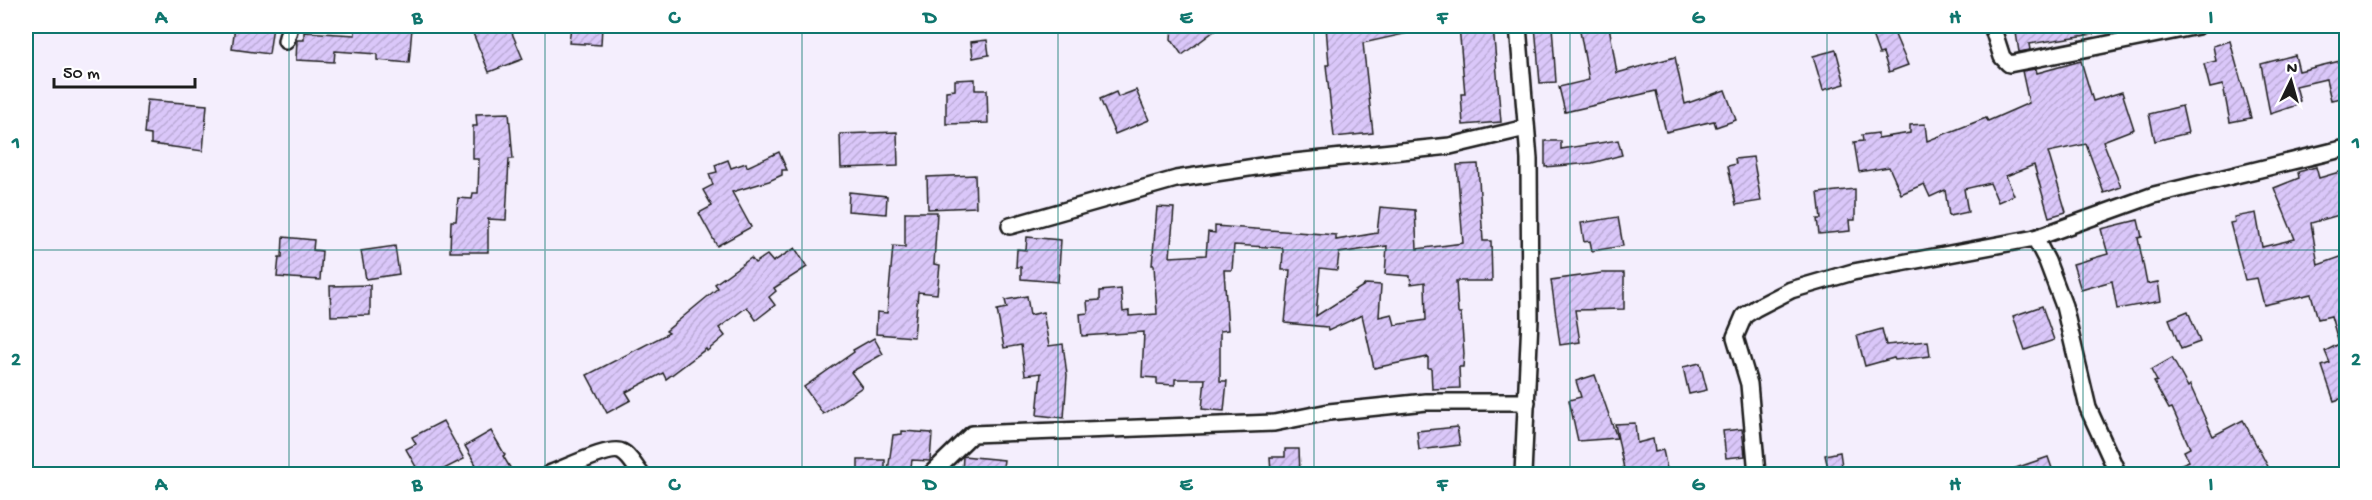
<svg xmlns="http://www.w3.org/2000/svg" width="2372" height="500" font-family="'Gochi Hand',sans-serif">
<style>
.building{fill:url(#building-hatch);stroke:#1c1c1c;stroke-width:1.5;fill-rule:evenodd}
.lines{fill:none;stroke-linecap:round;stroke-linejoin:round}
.street-casing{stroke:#1c1c1c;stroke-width:20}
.street{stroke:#fff;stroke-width:15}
.grid{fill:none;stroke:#0f766e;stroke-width:1.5;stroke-opacity:0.55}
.neatline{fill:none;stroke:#0f766e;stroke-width:2}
.grid-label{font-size:20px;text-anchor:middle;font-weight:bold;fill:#0f766e}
</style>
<defs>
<pattern id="building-hatch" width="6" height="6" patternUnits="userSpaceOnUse" patternTransform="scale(1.5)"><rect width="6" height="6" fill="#dac7f9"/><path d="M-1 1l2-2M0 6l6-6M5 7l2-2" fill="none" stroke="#baaad5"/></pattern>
</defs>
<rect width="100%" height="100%" fill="#f4eefd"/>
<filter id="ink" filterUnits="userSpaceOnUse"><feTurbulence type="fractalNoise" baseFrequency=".0167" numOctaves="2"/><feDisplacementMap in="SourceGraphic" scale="12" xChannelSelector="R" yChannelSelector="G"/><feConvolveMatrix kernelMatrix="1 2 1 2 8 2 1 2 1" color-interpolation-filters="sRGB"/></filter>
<g filter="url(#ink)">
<g class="building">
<path d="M235,26h38l-4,28 -37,-5z"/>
<path d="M355,26l57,2 -3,35 -32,-3v-6l-42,-3 -1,11 -38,-2 1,-20h7v-8l51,3z"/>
<path d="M470,26h39l14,33 -34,13z"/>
<path d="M571,26h31l-1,19 -32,-2z"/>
<path d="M1172,26h49l-39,29 -11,-16z"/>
<path d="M1326,26h87v6l-50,11 10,90 -39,4 -8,-72h3z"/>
<path d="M1459,26h34l8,96 -38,3 -2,-31h4z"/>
<path d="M1535,26h17l4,56 -16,1z"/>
<path d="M1579,26h30l8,47 58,-16 10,47 40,-14 11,30 -20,7 -2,-6 -48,11 -10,-41 -91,21 -6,-25 30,-7z"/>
<path d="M2015,26h78v8l-64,10 1,6 -11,2z"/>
<path d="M1892,28l16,37 -19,7 -6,-19 -4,1 -7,-19z"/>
<path d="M987,40l2,15 -16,3 -2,-16z"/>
<path d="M2230,41l21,77 -21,4 -7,-37 -13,3 -6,-24 12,-3 -3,-15z"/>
<path d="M1836,50l9,34 -22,6 -10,-34z"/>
<path d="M2295,55l4,16 41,-10 6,36 -15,3 -5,-21 -30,7 4,15 -4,1 1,3 -27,9 -9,-50z"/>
<path d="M2081,61l12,40 29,-9 12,37 -31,12 18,46 -17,6 -18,-49 -38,8 18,60 -17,5 -15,-52 -28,11 8,19 -16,7 -8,-19 -26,6 4,23 -19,4 -4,-26 -15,7 -6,-13 -23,10 -12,-27 -30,5 -5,-30 9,-1 -1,-6 16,-2v5l32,-5v-8l15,-1 2,17 59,-23 2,3 41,-18 -7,-32 14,-2 1,4z"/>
<path d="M975,79v11h12l1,33 -42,1v-33l9,-1v-10z"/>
<path d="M1136,90l13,30 -34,14 -15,-35 16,-7 2,5z"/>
<path d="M147,100l60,5 -4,46 -52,-7v-9l-7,-1z"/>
<path d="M2182,106l6,27 -33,8 -6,-27z"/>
<path d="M509,113l4,46h-4l-3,61 -18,-1v33h-38l1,-31h5l2,-23 14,1 1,-6h5l1,-34h-6v-33h4l-1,-12z"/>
<path d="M897,132l1,34 -57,2 -1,-34z"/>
<path d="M1618,140l4,15 -30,8 -47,4v-26h16v8z"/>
<path d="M779,152l8,18h-5v5l-13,6 -37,11 19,35 -34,19 -18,-33 13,-7 -9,-16 10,-5 -4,-11 8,-2 -2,-7 13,-5 3,8 15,-5 1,4z"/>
<path d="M1753,157l8,44 -25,4 -8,-39 8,-2 -1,-5z"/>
<path d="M1478,164l5,77h8l1,40h-36l2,32h3l3,41 -1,13h-4l1,21 -28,1 -1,-21h-3v-11l-54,11 -12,-53 -34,16 -1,-4 -42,-4 5,-53h-8l1,-20 -1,-2 -48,-3 -2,25h-8l4,60 -8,1v50h7l-3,30 -22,-2 3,-30h-30v6l-18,-1v-6l-15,-1 2,-45 -62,4 -2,-22 8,-1 -1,-12 13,-1v-9l21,-2 2,23 6,-1v5l28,-2 -3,-49h-2l5,-58 17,1 -4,49 36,-2 2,-23 7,1v-7l121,9v5l41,-7 3,-26 35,3 2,39 46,-6 -6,-78zM1387,246l-2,28 25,2 1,8 14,-2 1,38 -31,5 -3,-11 -13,3 2,-32 -15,-1 -50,32 4,-48 17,2 2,-17z"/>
<path d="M2316,167l3,11 27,-8v43l-35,10 7,42 28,-10v142l-12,4 -12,-35 8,-3 -5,-12 14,-7 -8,-28 -13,3 -7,-25 -47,11 -7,-27 -12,2 -15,-57 5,-1 -1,-5 22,-4 6,34 33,-8 -21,-51 25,-10 -1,-6z"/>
<path d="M975,175l1,32 -48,2 -1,-32z"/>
<path d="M1855,189v31h-6l1,11 -31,3 -2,-15h4l-3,-26z"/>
<path d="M849,192l38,4 -1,18 -38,-3z"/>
<path d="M905,212h32l-3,52 6,1 -3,29 -19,-2 -4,45 -38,-3 1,-22 10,1 6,-67 12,1z"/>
<path d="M1618,217l5,29 -31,5 -2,-10 -6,1 -3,-19z"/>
<path d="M2138,220l4,17 -4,1 9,46 11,-2 3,19 -44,8 -5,-28 -31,9 -8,-26 35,-10 -7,-25z"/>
<path d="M283,237l31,3 -1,10 9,1 -2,29 -43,-3 2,-20h3z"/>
<path d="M1027,237l34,3 -3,42 -37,-3v-12h-5l1,-18 9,1z"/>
<path d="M395,246l4,28 -33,5 -5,-28z"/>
<path d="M795,248l12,19 -33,21 2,3 -7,6 6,8 -19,15 -9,-13 -28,21 6,8 -18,15 -1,-2 -40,30 -3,-6 -37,19 5,8 -24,13 -20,-38 82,-42 -3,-2 52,-43 -3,-4 36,-26 4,5 12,-8 6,7z"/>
<path d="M1602,273h22v36l-49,1 5,32 -20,3 -9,-65z"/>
<path d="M370,285v30l-39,1 -1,-30z"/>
<path d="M1027,296l3,19 13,-3 6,34 14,-2 4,31 -3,43 -27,-3 4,-42 -16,2 -4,-30 -17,3 -7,-38 10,-2 -2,-8z"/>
<path d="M2042,306l12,34 -29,10 -12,-34z"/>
<path d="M2188,311l12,31 -19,7 -12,-30z"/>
<path d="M1882,329l4,16 42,-4 2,15 -35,4 -1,-2 -29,8 -8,-30z"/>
<path d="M874,338l9,16 -32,18 11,15 -39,27 -19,-27 50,-35 -1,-2z"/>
<path d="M2172,358l16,29 2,-2 23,51 30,-16 29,54h-31l-2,-5 -12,5h-70l32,-13 -5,-10 6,-3 -18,-40 -3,1 -15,-27 3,-1 -6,-11z"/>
<path d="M1700,363l7,27 -18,4 -6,-27z"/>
<path d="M1595,375l22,63 -39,3 -9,-41 12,-3 -5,-16z"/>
<path d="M443,421l21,38 -30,15h-14l-14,-25 10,-5 -4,-7z"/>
<path d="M1635,423l2,20 16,-4 2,13 8,-2 5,24h-43l-10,-50z"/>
<path d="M1457,427l3,18 -41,5 -2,-19z"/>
<path d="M1742,429l3,27 -19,2 -3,-27z"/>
<path d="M491,431l14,24 -2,1 11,18h-23l-5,-8 -7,4 -14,-24z"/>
<path d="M902,431l30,2 -2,28 -18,-1 -2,13 -22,-2 5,-36 9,-1z"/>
<path d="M1285,449h14l1,25h-29l-1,-17h15z"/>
<path d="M1840,452l2,14 -14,2 -3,-13z"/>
<path d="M963,456l41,4 -2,14h-40z"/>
<path d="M2048,457l6,17h-50v-2z"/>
<rect x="858" y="460" width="27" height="14"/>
</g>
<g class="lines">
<defs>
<g id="street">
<path d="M1518,26l11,133 1,160 -7,155"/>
<path d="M1992,26l10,31 7,7 189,-38"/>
<path d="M286,41l4,-15"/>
<path d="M1010,226l166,-47 99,-15 175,-18 76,-18"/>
<path d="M2035,238l12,23 17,45 24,102 30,66"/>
<path d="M549,474c15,-5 62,-29 73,-22 8,4 13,15 19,22"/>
<path d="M931,474l41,-40 302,-11 55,-11 97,-10h101"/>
<path d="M1757,474l-8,-90 -14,-47 9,-21 12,-8 35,-18 62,-18 182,-34 119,-43 192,-47"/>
</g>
</defs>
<use href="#street" class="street-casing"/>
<use href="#street" class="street"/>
</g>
</g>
<path class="grid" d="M289,26v448M545,26v448M802,26v448M1058,26v448M1314,26v448M1570,26v448M1827,26v448M2083,26v448M26,250h2320"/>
<rect width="2372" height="500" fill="none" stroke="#fff" stroke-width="66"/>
<g transform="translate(2291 81) rotate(5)" stroke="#ffffff" stroke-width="4.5" paint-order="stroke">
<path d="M0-4.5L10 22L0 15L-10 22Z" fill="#1c1c1c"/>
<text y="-9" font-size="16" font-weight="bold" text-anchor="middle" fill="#1c1c1c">N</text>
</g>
<path d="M54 78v9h141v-9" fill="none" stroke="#1c1c1c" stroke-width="3"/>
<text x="63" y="78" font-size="18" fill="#1c1c1c" stroke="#ffffff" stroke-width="4.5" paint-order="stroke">50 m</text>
<rect x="33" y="33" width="2306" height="434" class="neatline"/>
<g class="grid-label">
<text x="161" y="23">A</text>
<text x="417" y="23">B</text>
<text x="674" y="23">C</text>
<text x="930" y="23">D</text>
<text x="1186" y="23">E</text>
<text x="1442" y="23">F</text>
<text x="1698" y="23">G</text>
<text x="1955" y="23">H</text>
<text x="2211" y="23">I</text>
<text x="16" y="148">1</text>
<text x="2356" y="148">1</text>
<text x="16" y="365">2</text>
<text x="2356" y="365">2</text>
<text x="161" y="490">A</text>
<text x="417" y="490">B</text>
<text x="674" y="490">C</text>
<text x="930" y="490">D</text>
<text x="1186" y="490">E</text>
<text x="1442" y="490">F</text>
<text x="1698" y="490">G</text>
<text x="1955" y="490">H</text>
<text x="2211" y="490">I</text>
</g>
</svg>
